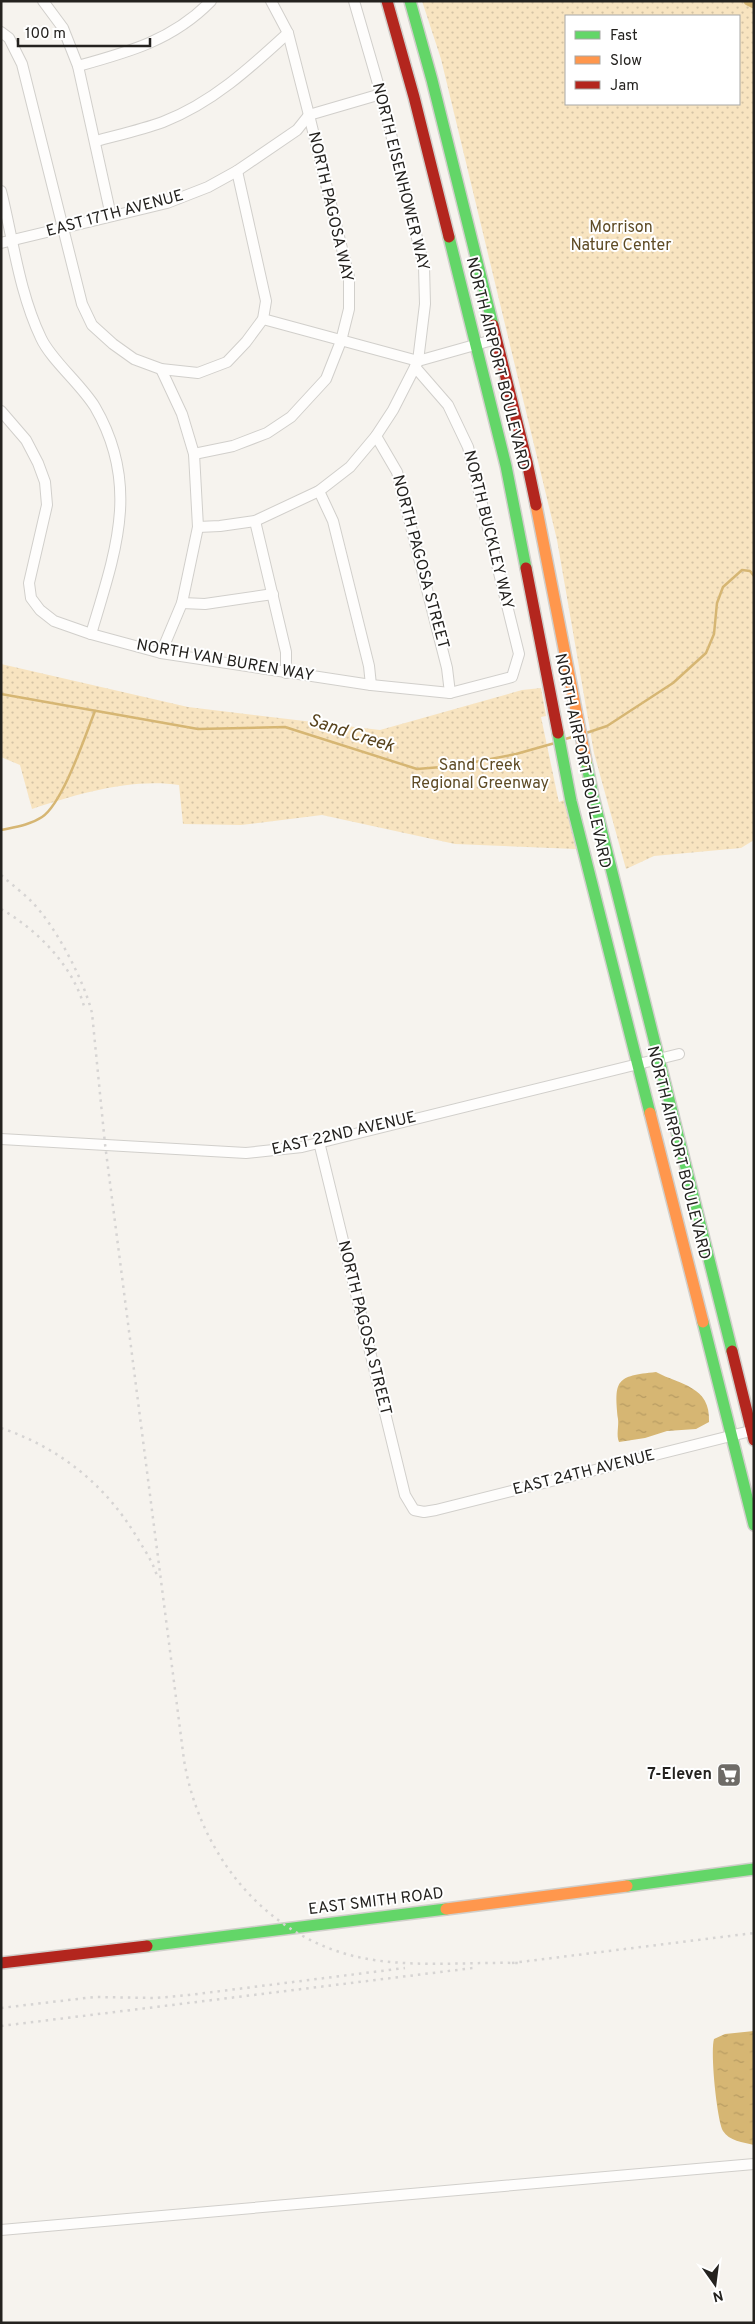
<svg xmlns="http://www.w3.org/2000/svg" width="755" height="2324" font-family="Overpass,sans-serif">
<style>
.park{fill:url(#park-dots);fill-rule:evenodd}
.water{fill:url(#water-ripples)}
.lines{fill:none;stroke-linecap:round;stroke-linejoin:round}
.stream{stroke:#d6b673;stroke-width:2.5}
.canal{stroke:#d6b673;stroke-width:9}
.street-casing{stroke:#d1cfcb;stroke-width:12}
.fast-casing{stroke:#d1cfcb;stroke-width:14}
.slow-casing{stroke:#d1cfcb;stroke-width:14}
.jam-casing{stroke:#d1cfcb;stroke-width:14}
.street{stroke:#fefdfc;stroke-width:10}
.fast{stroke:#63d668;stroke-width:11}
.slow{stroke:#ff974d;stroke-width:11}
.jam{stroke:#b3261e;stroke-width:11}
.rail{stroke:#d6d4d3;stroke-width:2.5;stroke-dasharray:2.5 5;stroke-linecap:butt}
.labels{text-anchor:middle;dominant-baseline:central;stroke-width:4;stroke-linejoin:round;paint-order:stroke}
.street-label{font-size:16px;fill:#24221f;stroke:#fff}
.park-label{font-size:16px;fill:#5e4b25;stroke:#fff}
.poi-label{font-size:16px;font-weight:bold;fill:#24221f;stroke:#fff;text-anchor:end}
.water-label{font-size:18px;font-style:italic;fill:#57431d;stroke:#fff}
</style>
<defs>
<pattern id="park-dots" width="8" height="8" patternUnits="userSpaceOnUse" patternTransform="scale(1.25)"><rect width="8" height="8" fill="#f8e4c0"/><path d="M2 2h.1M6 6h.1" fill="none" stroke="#d4c3a5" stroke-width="1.8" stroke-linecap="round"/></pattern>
<pattern id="water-ripples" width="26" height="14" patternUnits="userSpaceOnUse" patternTransform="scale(1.25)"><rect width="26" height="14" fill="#d6b673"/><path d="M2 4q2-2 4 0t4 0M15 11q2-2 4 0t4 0" fill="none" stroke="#b89c63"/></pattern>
</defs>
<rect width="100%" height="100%" fill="#f6f3ee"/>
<g class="park">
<path d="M422,1h332v839l-13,8 -87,8 -28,13 -32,-116 -37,-213 -116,-481zM566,16h173v88h-173z"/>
<path d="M1,664l187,43 192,23 142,-40 19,-2 5,28 -5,1 17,81 1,4 5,-2 12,49 -121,-5 -133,-29 -81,10 -58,-1 -4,-39c-48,-7 -102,9 -147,24l-12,-44 -19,-8z"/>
</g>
<g class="water">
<path d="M656,1372c24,13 55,14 53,50l-13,7 -29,2 -22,7 -26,4c-3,-7 0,-16 -1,-23 -4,-39 -2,-43 38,-47z"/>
<path d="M754,2031v114c-11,-3 -25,-4 -31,-14 -6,-11 -13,-79 -9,-92l11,-5z"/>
</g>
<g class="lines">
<g class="stream">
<path d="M1,694l197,35 87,-2 132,42 37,-3 62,-12 39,-11"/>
<path d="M586,733l21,-7 66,-43 33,-30 8,-19 3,-31 6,-16 19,-17 8,1 4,5"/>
<path d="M565,739l11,-3"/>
<path d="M1,830c14,-3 29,-5 41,-13 21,-14 43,-81 53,-106"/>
</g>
<path class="canal" d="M748,1l6,3"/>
<defs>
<g id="street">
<path d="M43,1l20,27 15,38 33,150"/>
<path d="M1,32l8,6 13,26 60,240 10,21 21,19 21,15 27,10 37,4 29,-11 19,-20 17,-23 3,-18 -29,-130"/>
<path d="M78,66c51,-14 95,-26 133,-65"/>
<path d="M96,141c22,-6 45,-11 67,-19 49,-19 87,-54 125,-89"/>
<path d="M1,191c12,48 18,101 40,147 10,22 40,46 54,69 46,79 20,146 -4,227"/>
<path d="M1,243l166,-40 41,-16 29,-16 60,-41 12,-15 72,-21"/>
<path d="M263,319l155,42 78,-22"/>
<path d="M161,369l21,45 12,40 4,73 -16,76 -21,50"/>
<path d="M1,411l25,29 12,23 7,19 2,23 -18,78 2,15 9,12 14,11 37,13 70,19 210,32 79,8 62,-16 7,-23 -51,-207 -20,-42 -33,-38"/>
<path d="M376,436l21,36 50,196 3,25"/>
<path d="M194,454l39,-8 34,-13 24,-16 35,-38 15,-38 8,-32v-32l-40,-162 -21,-82 -17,-32"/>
<path d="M319,491l14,30 36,145 2,19"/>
<path d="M255,521l31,131v21"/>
<path d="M198,527l22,-1 35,-5 64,-30 31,-24 26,-31 17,-26 25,-49 7,-57 -1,-38 -43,-172 -27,-93"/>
<path d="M182,603l23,1 68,-10"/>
<path d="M1,1139l245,14 56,-6 377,-93"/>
<path d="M319,1142l86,353 9,15 10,2 12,-2 318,-80"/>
<path d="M1,2230l753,-66"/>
</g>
<g id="fast">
<path d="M410,1l22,79 61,245"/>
<path d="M449,237l57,229 20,102"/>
<path d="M558,733l13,68 79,312"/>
<path d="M586,761l7,35 139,555"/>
<path d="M703,1322l51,203"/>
<path d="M627,1886l127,-17"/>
<path d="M147,1946l299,-37"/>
</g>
<g id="slow">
<path d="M536,505l50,256"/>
<path d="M650,1113l53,209"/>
<path d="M446,1909l181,-23"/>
</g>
<g id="jam">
<path d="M387,1l27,96 35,140"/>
<path d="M493,325l34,137 9,43"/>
<path d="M526,568l32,165"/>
<path d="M732,1351l22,89"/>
<path d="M1,1963l146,-17"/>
</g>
</defs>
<use href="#street" class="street-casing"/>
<use href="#fast" class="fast-casing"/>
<use href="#slow" class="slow-casing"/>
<use href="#jam" class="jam-casing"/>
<use href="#street" class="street"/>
<use href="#fast" class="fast"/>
<use href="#slow" class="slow"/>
<use href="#jam" class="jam"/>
<g class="rail">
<path d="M1,875c10,9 21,17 30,26 24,24 53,79 61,112l13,131 79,616c16,98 87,185 190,200 47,7 96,2 144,3"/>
<path d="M1,909c37,21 74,59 84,101"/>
<path d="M1,1428c59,20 105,57 137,111 7,12 15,23 19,37"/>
<path d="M512,1963l242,-30"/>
<path d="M1,2008l93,-11 62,1 33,-3 216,-27"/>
<path d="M1,2026l472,-58"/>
</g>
</g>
<defs>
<symbol id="supermarket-square" viewBox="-11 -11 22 22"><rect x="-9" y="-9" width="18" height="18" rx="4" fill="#6e6b67" stroke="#fff"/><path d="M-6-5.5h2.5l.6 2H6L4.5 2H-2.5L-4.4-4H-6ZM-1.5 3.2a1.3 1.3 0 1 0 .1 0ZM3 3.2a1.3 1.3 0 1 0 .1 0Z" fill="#fff"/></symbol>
</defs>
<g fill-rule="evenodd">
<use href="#supermarket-square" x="715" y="1761" width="28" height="28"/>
</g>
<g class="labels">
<g class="street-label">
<text transform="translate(400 177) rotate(76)">NORTH EISENHOWER WAY</text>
<text transform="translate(330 207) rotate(77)">NORTH PAGOSA WAY</text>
<text transform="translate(115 214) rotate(-15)">EAST 17TH AVENUE</text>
<text transform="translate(497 364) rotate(76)">NORTH AIRPORT BOULEVARD</text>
<text transform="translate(488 530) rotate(76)">NORTH BUCKLEY WAY</text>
<text transform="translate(420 562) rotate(75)">NORTH PAGOSA STREET</text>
<text transform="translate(225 661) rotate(10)">NORTH VAN BUREN WAY</text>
<text transform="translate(582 761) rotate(78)">NORTH AIRPORT BOULEVARD</text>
<text transform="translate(344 1134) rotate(-13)">EAST 22ND AVENUE</text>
<text transform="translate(678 1153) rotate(76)">NORTH AIRPORT BOULEVARD</text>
<text transform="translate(364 1328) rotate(76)">NORTH PAGOSA STREET</text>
<text transform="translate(584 1473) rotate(-14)">EAST 24TH AVENUE</text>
<text transform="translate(376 1902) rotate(-7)">EAST SMITH ROAD</text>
</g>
<g class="park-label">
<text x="621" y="228">Morrison<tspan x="621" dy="18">Nature Center</tspan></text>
<text x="480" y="766">Sand Creek<tspan x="480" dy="18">Regional Greenway</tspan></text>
</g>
<g class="poi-label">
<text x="712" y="1775">7-Eleven</text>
</g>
<g class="water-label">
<text transform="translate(351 734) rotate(18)">Sand Creek</text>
</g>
</g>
<rect width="755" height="2324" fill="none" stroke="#24221f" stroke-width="5"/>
<rect x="565" y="15" width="175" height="90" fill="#ffffff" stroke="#a7a7a5"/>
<rect x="575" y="31" width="25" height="8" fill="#63d668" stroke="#a7a7a5"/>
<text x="610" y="40" font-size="15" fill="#24221f">Fast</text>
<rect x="575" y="56" width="25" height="8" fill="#ff974d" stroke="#a7a7a5"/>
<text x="610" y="65" font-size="15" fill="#24221f">Slow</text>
<rect x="575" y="81" width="25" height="8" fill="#b3261e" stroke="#a7a7a5"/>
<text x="610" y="90" font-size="15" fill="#24221f">Jam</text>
<g transform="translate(715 2284) rotate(166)" stroke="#ffffff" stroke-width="4" paint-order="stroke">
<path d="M0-4L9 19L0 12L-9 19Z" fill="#24221f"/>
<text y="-8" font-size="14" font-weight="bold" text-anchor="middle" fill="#24221f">N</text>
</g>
<path d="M18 38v8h132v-8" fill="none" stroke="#24221f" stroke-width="2.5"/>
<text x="25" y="38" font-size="15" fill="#24221f" stroke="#ffffff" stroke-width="4" paint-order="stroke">100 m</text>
</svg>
